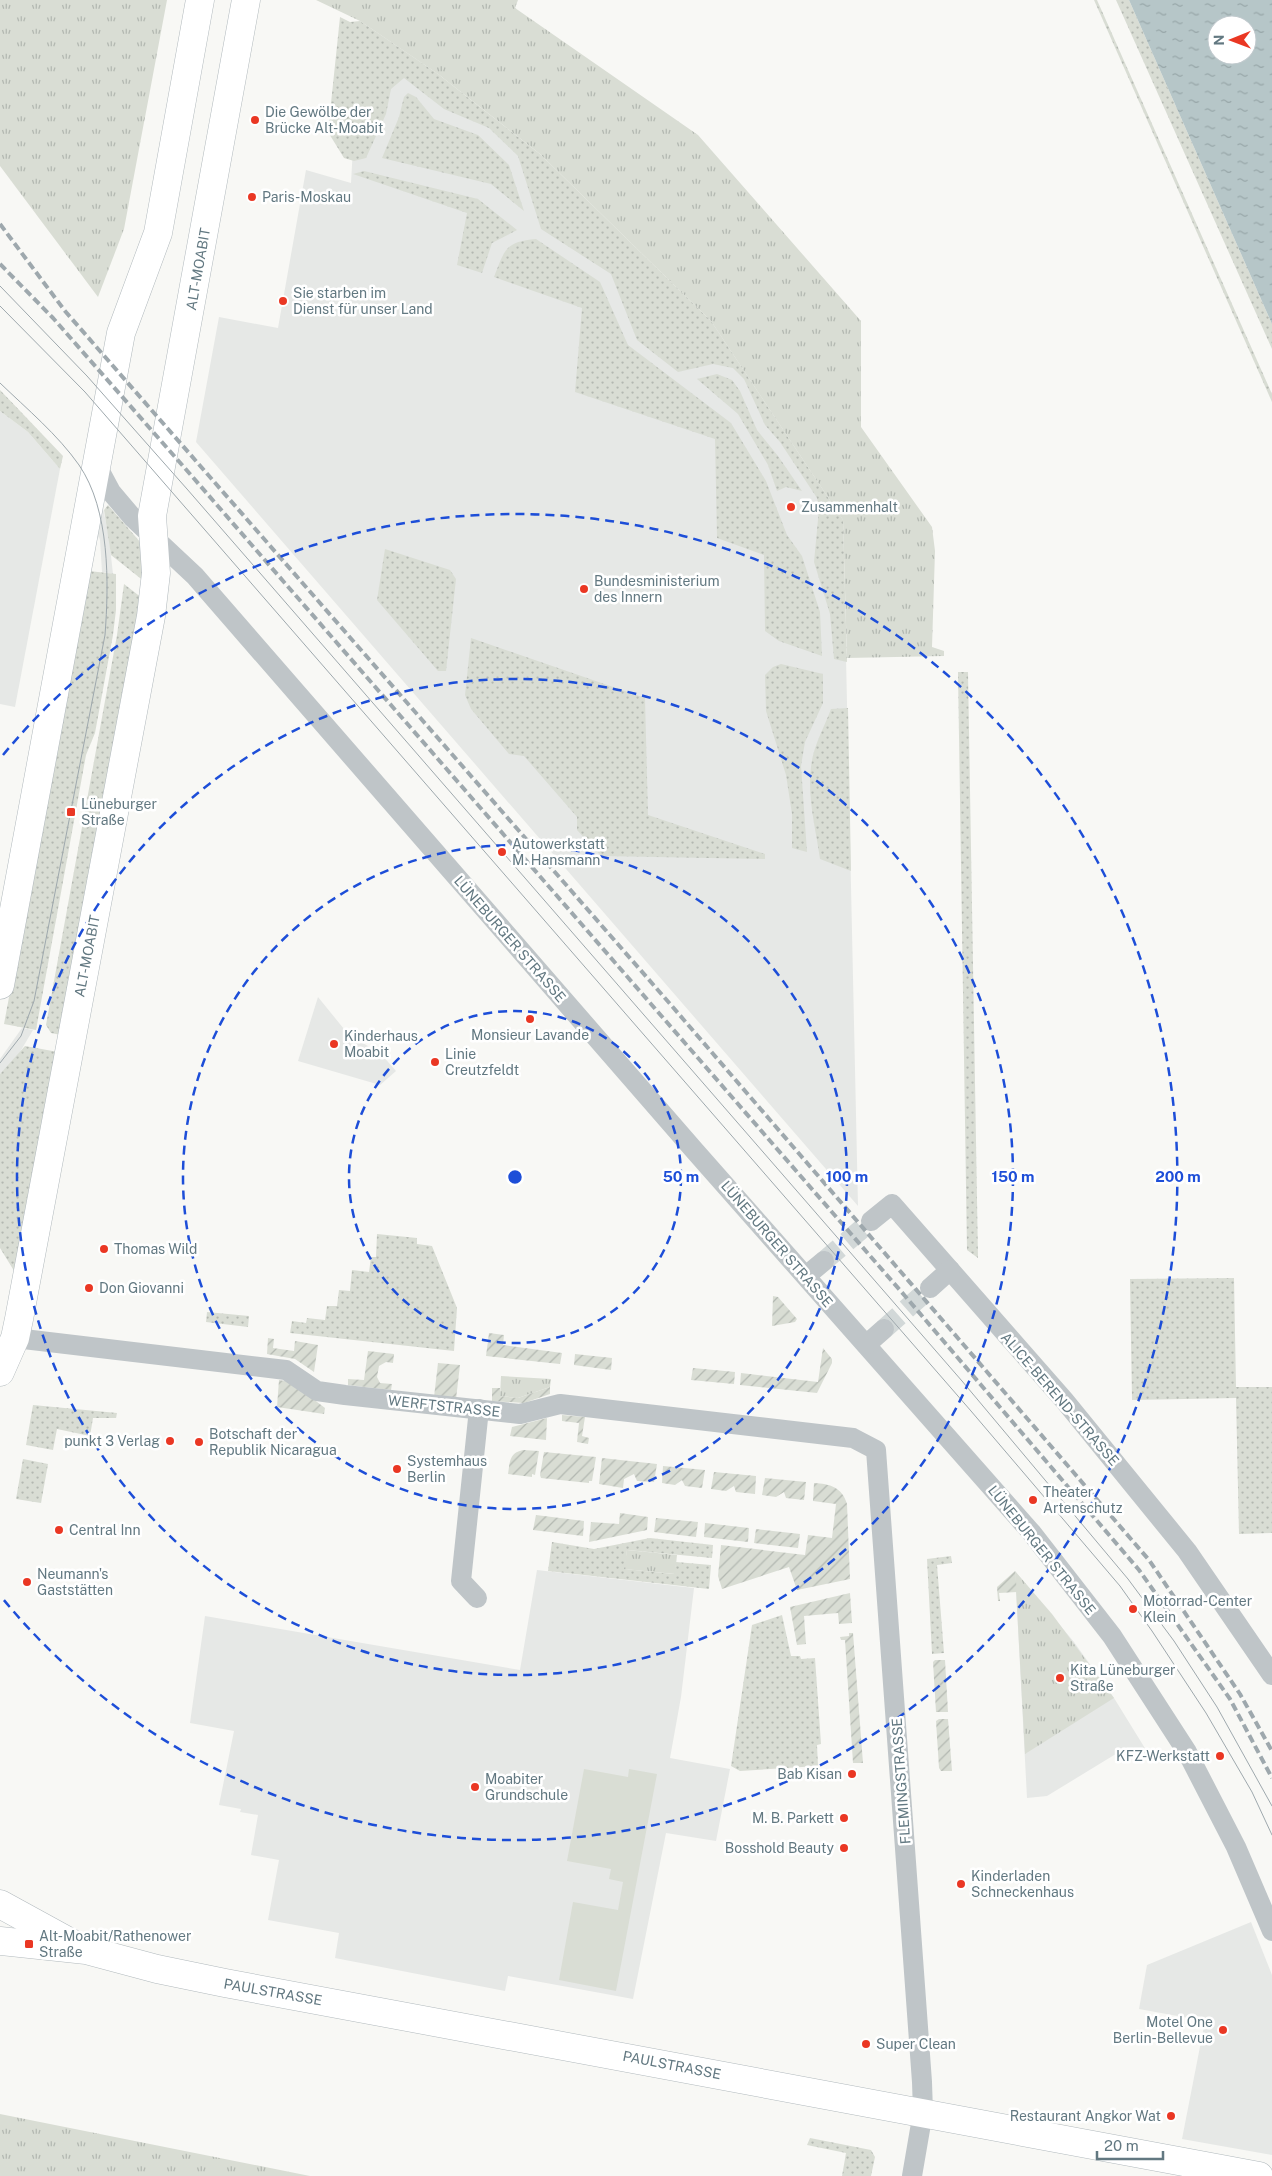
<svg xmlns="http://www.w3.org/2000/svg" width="1272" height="2176" font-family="'Public Sans',sans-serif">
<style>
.built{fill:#e6e8e6}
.grass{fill:url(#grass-dots)}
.park{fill:url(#park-tufts)}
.garden{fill:url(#garden-furrows)}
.pitch{fill:#d9ddd4}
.water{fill:url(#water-ripples);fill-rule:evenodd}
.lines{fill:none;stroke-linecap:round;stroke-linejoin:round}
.street-tunnel{stroke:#d2d8d8;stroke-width:20;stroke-dasharray:20 10;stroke-linecap:butt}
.secondary-casing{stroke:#b1b9bd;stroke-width:29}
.street{stroke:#bfc5c8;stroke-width:20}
.secondary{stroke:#fff;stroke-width:28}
.tram{stroke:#9ea8ad;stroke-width:1}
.rail{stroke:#9ea8ad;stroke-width:4;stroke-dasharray:8 4;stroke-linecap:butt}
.ring{fill:none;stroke:#1d4ed8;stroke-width:2.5;stroke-dasharray:9 6}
.poi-dot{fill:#ea3723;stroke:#fff;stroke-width:2}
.labels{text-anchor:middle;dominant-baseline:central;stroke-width:5;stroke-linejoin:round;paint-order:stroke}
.poi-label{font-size:14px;fill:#627881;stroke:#fff;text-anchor:start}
.street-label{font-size:14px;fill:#627881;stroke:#fff}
.centre{fill:#1d4ed8;stroke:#fff;stroke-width:2.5}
.ring-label{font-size:15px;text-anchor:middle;font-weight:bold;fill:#1d4ed8;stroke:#fff;stroke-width:5;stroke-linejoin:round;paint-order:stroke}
</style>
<defs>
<pattern id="grass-dots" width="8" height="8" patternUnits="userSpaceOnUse" patternTransform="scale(1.25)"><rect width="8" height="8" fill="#d9ddd4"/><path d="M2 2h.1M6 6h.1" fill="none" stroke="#b3b8b1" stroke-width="1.8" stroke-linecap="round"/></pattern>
<pattern id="park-tufts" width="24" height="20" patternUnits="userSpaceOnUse" patternTransform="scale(1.25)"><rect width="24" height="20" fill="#d9ddd4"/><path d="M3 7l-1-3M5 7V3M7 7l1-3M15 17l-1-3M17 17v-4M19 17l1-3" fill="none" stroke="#b3b8b1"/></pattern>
<pattern id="garden-furrows" width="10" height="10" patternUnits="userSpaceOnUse" patternTransform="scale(1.25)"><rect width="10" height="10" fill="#d9ddd4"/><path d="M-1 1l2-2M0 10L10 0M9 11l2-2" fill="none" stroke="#b3b8b1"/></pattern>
<pattern id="water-ripples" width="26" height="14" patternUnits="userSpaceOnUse" patternTransform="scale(1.25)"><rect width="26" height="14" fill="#b6c6c8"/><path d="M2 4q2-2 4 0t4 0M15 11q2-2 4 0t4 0" fill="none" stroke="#97a6a8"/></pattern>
</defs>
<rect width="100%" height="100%" fill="#f8f8f5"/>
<g class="built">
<path d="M360,21l78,53 273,247 132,199 15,686 -662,-764 23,-125 59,11 28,-158 45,13z"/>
<path d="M0,411l28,21 32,37 -45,238 -15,-3z"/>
<path d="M101,498l8,40 4,36 -11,-2 -2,-32 -1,-3 -3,2z"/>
<path d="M318,997l30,37 33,20 15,17 -16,14 -82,-24z"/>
<path d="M22,1028l11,2 -16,27 -17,17v-15z"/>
<path d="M537,1570l157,18 -13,109 -11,61 60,11 -14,72 -50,-8 -33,166 -125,-23 -3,15 -170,-33 4,-25 -71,-13 11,-60 -28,-5 7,-40 -18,-3 1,-3 -22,-4 15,-74 -44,-8 15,-107 315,54z"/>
<path d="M1015,1571l59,71 40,56 37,60 -12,-9h-15l-77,47 -20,2z"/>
<path d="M1251,1922l21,53v180l-90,-16 23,-118 -66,-12 8,-44z"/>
</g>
<g class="grass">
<path d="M1094,0h3l175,394v8z"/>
<path d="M1116,0h13l143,324v25z"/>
<path d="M340,17l10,5 10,-1 78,53 102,80 171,167 132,199 4,142 -13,-3 -4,-45 -16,-52 5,-53 -2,-11 -37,-56 -15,-17 -21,-46 -11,-11 -20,-4 -35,8 -41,-32 -26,-66 -70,-45 -23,-73 -29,-28 -45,-19 -40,-31 -13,11 -5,25 -20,44 -12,3 -10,-3 -16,-26z"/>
<path d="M408,93l8,4 18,22 44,16 31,30 15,46 -33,-27 -109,-26 17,-41 5,-20z"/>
<path d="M364,171l114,28 39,31 -25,13 -10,30 -25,-8 10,-52 -114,-39z"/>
<path d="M536,239l64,43 28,63 103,78 35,58 21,54 15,21 18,56 2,44 -43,-15 -14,-10 -1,-76 -47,-17 -2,-99 -140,-47 7,-84 -88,-31c11,-28 11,-35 42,-38z"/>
<path d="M717,374l15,6 8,11 17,39 21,26 24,35 -16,-4 -9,4 -9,-26 -30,-51 -41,-35z"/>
<path d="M0,390l63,66 -3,13 -32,-37 -28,-21z"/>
<path d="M108,505l33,38 4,39 -34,-27 -7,-45z"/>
<path d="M385,549l65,21 6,9 -10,92h-8l-61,-71z"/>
<path d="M89,571l27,3v36l-3,25 -18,98 -9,22 -50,275 -32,-6z"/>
<path d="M124,584l18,14 -81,437 -10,-2 -5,-8 71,-390z"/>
<path d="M471,638l174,60 3,117 117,39v5l-164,-3 -24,-26v-13l-53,-61 -15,-2 -38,-45 -6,-14z"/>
<path d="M781,664l42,10v29l-18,39 -4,24 6,86 -15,-4v-34l-6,-39 -20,-64 -1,-36 8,-8z"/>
<path d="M958,672h10l10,586 -11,-8z"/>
<path d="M848,708l3,163 -31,-12c-4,-29 -13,-62 -9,-92 2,-21 13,-39 20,-58z"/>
<path d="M25,1046l33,6 -42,222 -16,-26v-174z"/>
<path d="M377,1234l40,4v6l15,2 25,62 -3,43 -164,-18 2,-12 14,2 1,-5 18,2 2,-14h10l2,-16 11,1 2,-21 17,2 2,-15h5z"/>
<path d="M1234,1278l2,109h36v146l-33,1 -3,-136 -104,2 -2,-121z"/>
<path d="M207,1312l42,4 -1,11 -42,-5z"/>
<path d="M33,1405l84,8 -1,5h-23l-3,18 -33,-7 -4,21 -27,-5z"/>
<path d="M23,1459l25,5 -7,39 -25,-4z"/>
<path d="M650,1538l63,7 -1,13 -85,-8 -2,19 49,5 2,-12 35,3 -2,24 -161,-18 4,-29 42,7z"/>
<path d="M951,1556l1,7 -15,2 7,88 -12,1 -5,-95z"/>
<path d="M782,1615l9,41h9l1,3 14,-1 6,86 -4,1 1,21 -78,5 -9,-5 21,-141z"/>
<path d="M810,2138l61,12 4,7 -4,19h-29l4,-23 -39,-8z"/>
</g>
<g class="park">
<path d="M0,0h167l-43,229 -26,68 -98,-131z"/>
<path d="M316,0h202l-3,8 183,127 163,186v106l71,100 3,24 -3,96 12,4v5l-97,2 -4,-138 -132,-199 -171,-167 -102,-80 -78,-53z"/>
<path d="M501,1376l50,3 -1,8 -32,11 -18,-2z"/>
<path d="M627,1550l50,5 -2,19 -51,-5z"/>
<path d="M1015,1571l37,43 62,84 -89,56z"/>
<path d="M0,2114l310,62h-310z"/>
</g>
<g class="garden">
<path d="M773,1296l5,1 19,22 -2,3 -23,4z"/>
<path d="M489,1333l15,2 -1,10 59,8 -2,11 -74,-8z"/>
<path d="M268,1338l6,1 -1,9 21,3 1,-10 23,4 -4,27 -19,-13 -28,-5z"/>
<path d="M823,1348l9,11v4l-15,30 -77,-8 1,-12 77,9z"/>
<path d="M368,1351l26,3 -1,9 -7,-1 -7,4 -2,11 3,6 12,1 -1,6 -43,-5v-6l16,1z"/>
<path d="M575,1354l37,4 -1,12 -37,-5z"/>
<path d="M438,1363l22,2 -4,34 -22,-2z"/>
<path d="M693,1368l42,4 -1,12 -43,-4z"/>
<path d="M279,1380l12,2 34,26 -1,6 -47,-7z"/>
<path d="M550,1387v7l-26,9 -32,-2v-13h8v8l18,2z"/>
<path d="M562,1415l23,2 -3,19 7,2 -1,6 -11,-2 2,-19 -17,-2z"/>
<path d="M547,1418l-1,22 -36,-4 2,-9z"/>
<path d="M523,1450l16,1 -4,24 -3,-1v3l-24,-3c2,-12 1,-21 15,-24z"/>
<path d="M544,1452l52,5 -4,24h-3v2l-48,-5 -1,-3z"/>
<path d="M602,1458l55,6 -3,18 -17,-1 -3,-7 -10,5 -1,9 -24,-4z"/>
<path d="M663,1466l42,4 -3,18 -17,-2 -3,-6 -7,5 -13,-2z"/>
<path d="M714,1472l42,4 -1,18 -19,-2 -2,-6 -8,5 -15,-2z"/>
<path d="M765,1478l41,4 -2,18 -18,-2 -2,-6 -8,5 -14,-2z"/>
<path d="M814,1483c16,1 28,4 33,21l3,75 -53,11 -8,-23 -67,22 -4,-13 3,-31 84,10 3,-20 24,3 4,-34 -23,-3z"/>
<path d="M620,1513l28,4 -1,13 -58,12 2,-20 28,2z"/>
<path d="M536,1515l48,6 -1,15 -50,-6z"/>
<path d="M656,1518l42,4 -2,15 -42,-5z"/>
<path d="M705,1523l44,5 -1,14 -44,-5z"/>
<path d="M756,1529l44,5 -2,14 -44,-5z"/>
<path d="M1015,1571l2,21 -18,1 1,8h-2l-1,-14z"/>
<path d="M850,1593l2,30 -13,1 -1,-11 -34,3 2,28 -9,1 -7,-38z"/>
<path d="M849,1633h4l10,130h-10l-8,-123h-4l-1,-3 9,-1z"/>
<path d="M935,1660h10l3,52h-12l-3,-50z"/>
<path d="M939,1719h9l4,52h-11l-2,-3 -3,-47z"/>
</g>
<path class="pitch" d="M584,1769l44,8 1,-8 28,5 -41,217 -57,-11 14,-78 45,8 5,-28 -14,-3 2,-10 -44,-8z"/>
<path class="water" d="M1129,0h143v324zM1217,25h30v30h-30z"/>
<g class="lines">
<g class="street-tunnel">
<path d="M824,1261l47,-40"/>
<path d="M884,1329l46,-41"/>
</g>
<defs>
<g id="secondary">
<path d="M0,985l121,-652 37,-100 42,-233"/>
<path d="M0,1372l15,-34 4,-19 132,-703 5,-43 -4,-57 94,-516"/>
<path d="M0,1904l73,40"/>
<path d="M0,1941l86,9 71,19 68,14 1034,193"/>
</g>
</defs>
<use href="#secondary" class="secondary-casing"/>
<g class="street">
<path d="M96,464l15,28 22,26 62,58 499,574 337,382 81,104 75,116 49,95 36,84"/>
<path d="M871,1221l21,-17 172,196 123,151 85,124"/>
<path d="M806,1276l18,-15"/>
<path d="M930,1288l20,-18"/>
<path d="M15,1338l271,32 31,21 28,4 175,19 40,-10 293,34 23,12 46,632 1,30 -11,64"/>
<path d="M867,1344l17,-15"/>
<path d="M477,1598l-16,-17 18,-172"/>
</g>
<use href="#secondary" class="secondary"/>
<g class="tram">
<path d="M0,286l87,90 100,113 775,892 166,198 46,62 43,66 55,99"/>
<path d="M0,306l85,86 886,1019 149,175 32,45 54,82 46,79 20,43"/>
<path d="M0,383c27,26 58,52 79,82 31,45 30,118 26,170l-71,366 -13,35 -21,27"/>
</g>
<g class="rail">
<path d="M0,224l65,87 606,694 478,555 91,134 32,57"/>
<path d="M0,264l53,54 137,156 715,822 234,274 91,129 42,79"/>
</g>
</g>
<g class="ring">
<circle cx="515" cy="1177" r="166"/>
<circle cx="515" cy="1177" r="332"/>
<circle cx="515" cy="1177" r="498"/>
<path d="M3 755A663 663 0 1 1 3 1599"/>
</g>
<g class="poi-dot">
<circle cx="255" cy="120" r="5"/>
<circle cx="252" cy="197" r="5"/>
<circle cx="283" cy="301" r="5"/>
<circle cx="791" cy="507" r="5"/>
<circle cx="584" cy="589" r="5"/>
<rect x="66" y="807" width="10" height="10" rx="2.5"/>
<circle cx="502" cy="852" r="5"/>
<circle cx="530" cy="1019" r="5"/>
<circle cx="334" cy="1044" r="5"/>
<circle cx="435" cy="1062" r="5"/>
<circle cx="104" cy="1249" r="5"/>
<circle cx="89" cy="1288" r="5"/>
<circle cx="170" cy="1441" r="5"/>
<circle cx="199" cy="1442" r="5"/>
<circle cx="397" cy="1469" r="5"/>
<circle cx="1033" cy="1500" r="5"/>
<circle cx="59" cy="1530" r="5"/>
<circle cx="27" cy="1582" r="5"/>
<circle cx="1133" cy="1609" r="5"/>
<circle cx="1060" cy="1678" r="5"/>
<circle cx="1220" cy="1756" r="5"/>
<circle cx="852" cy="1774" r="5"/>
<circle cx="475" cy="1787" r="5"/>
<circle cx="844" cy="1818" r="5"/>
<circle cx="844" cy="1848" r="5"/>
<circle cx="961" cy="1884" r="5"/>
<rect x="24" y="1939" width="10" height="10" rx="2.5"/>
<circle cx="1223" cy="2030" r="5"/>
<circle cx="866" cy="2044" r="5"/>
<circle cx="1171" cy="2116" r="5"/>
</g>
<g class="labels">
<g class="poi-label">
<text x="265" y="112">Die Gewölbe der<tspan x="265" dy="16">Brücke Alt-Moabit</tspan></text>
<text x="262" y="197">Paris-Moskau</text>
<text x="293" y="293">Sie starben im<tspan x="293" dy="16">Dienst für unser Land</tspan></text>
<text x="801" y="507">Zusammenhalt</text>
<text x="594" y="581">Bundesministerium<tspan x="594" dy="16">des Innern</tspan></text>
<text x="81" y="804">Lüneburger<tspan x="81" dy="16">Straße</tspan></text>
<text x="512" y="844">Autowerkstatt<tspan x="512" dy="16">M. Hansmann</tspan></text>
<text x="530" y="1035" text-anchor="middle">Monsieur Lavande</text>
<text x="344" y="1036">Kinderhaus<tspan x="344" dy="16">Moabit</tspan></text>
<text x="445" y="1054">Linie<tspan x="445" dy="16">Creutzfeldt</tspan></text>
<text x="114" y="1249">Thomas Wild</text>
<text x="99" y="1288">Don Giovanni</text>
<text x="209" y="1434">Botschaft der<tspan x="209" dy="16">Republik Nicaragua</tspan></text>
<text x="160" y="1441" text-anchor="end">punkt 3 Verlag</text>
<text x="407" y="1461">Systemhaus<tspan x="407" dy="16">Berlin</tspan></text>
<text x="1043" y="1492">Theater<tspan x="1043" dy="16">Artenschutz</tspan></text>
<text x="69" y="1530">Central Inn</text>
<text x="37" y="1574">Neumann's<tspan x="37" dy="16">Gaststätten</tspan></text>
<text x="1143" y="1601">Motorrad-Center<tspan x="1143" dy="16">Klein</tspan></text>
<text x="1070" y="1670">Kita Lüneburger<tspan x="1070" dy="16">Straße</tspan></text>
<text x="1210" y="1756" text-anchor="end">KFZ-Werkstatt</text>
<text x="842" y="1774" text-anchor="end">Bab Kisan</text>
<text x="485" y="1779">Moabiter<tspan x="485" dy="16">Grundschule</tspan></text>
<text x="834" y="1818" text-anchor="end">M. B. Parkett</text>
<text x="834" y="1848" text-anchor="end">Bosshold Beauty</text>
<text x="971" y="1876">Kinderladen<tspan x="971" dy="16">Schneckenhaus</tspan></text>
<text x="39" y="1936">Alt-Moabit/Rathenower<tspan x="39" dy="16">Straße</tspan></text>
<text x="1213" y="2022" text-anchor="end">Motel One<tspan x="1213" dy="16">Berlin-Bellevue</tspan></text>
<text x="876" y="2044">Super Clean</text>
<text x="1161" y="2116" text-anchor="end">Restaurant Angkor Wat</text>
</g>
<g class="street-label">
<text transform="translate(198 269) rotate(-80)">ALT-MOABIT</text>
<text transform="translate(510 939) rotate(49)">LÜNEBURGER STRASSE</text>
<text transform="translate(87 956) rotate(-79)">ALT-MOABIT</text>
<text transform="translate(777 1244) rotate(49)">LÜNEBURGER STRASSE</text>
<text transform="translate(1060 1399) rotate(49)">ALICE-BEREND-STRASSE</text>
<text transform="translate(444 1406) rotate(6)">WERFTSTRASSE</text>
<text transform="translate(1042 1550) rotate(51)">LÜNEBURGER STRASSE</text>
<text transform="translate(901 1781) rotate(-94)">FLEMINGSTRASSE</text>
<text transform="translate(273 1992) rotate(10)">PAULSTRASSE</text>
<text transform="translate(672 2065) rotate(11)">PAULSTRASSE</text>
</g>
</g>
<circle cx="515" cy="1177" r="8" class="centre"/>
<g class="ring-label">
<text x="681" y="1182">50 m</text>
<text x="847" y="1182">100 m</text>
<text x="1013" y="1182">150 m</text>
<text x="1178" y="1182">200 m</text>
</g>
<g transform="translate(1232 40) rotate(269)"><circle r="24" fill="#ffffff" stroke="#c0c9cd"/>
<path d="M0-4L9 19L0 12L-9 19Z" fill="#ea3723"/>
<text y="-8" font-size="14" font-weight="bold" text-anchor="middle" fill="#627881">N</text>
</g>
<path d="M1097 2151v8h66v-8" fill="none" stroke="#627881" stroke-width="2.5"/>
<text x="1104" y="2151" font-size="15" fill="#627881" stroke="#ffffff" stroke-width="4" paint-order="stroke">20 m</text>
</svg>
